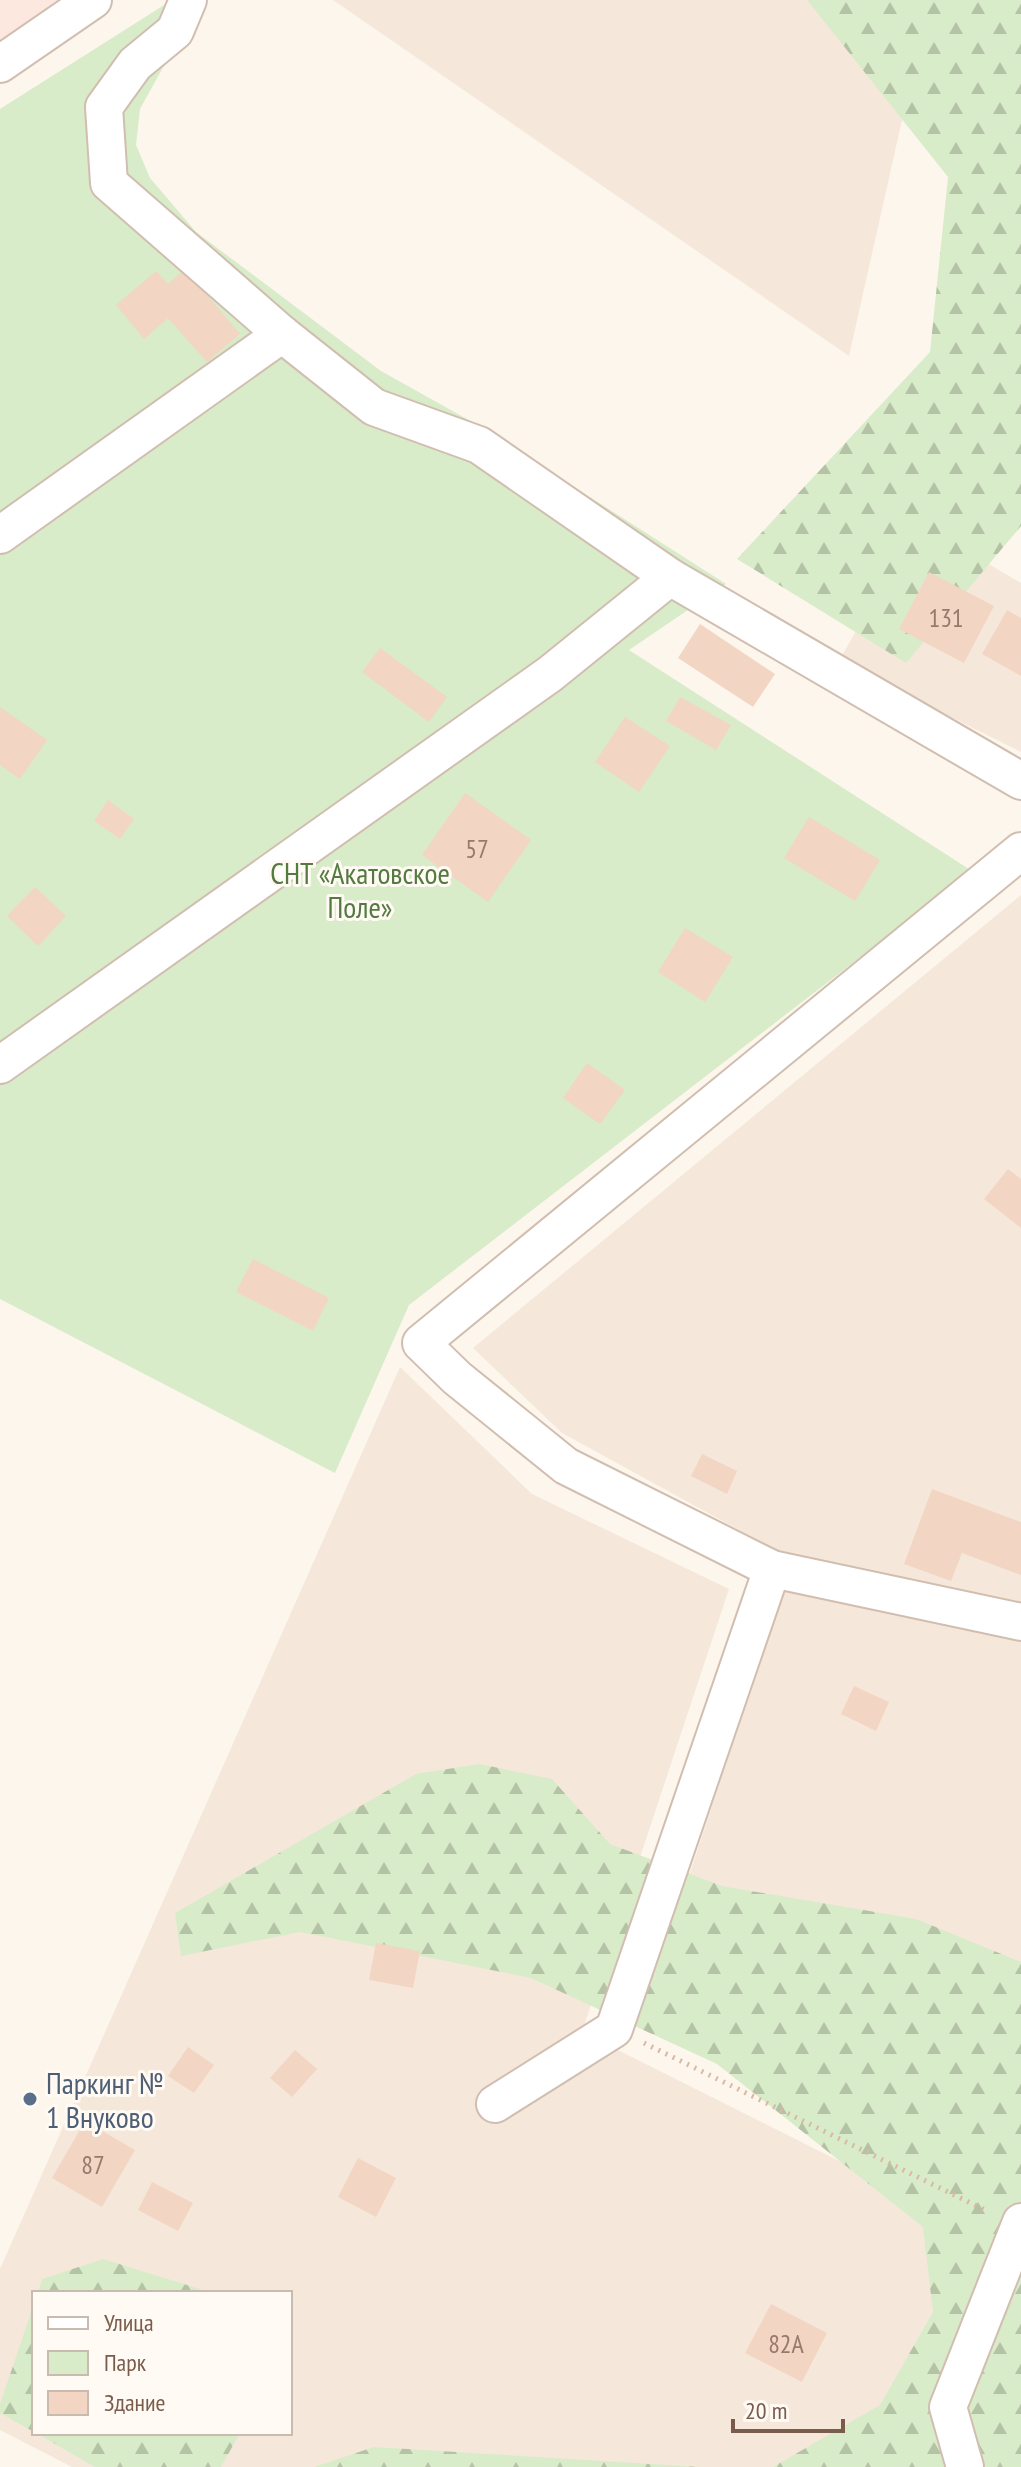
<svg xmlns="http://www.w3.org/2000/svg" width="1021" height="2467" font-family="'PT Sans Narrow',sans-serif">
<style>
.residential{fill:#f5e8da;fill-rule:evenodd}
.commercial{fill:#fde8e0}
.green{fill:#d8ecc9}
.forest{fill:url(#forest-firs)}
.building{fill:#f3d5c3}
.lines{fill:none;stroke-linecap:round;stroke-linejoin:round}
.minor-casing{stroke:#d1beb0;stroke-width:40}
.path{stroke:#d9b8a5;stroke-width:5;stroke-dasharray:2 6;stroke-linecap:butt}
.minor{stroke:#fff;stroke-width:36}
.service-dot{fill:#5c6f8a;stroke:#fffaf3;stroke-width:3}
.labels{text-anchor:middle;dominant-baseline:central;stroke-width:6;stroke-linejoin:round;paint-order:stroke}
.number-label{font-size:26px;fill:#987a6a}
.park-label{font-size:30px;fill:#537a41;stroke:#fffaf3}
.service-label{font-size:30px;fill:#4e5e75;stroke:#fffaf3;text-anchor:start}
</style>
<defs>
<pattern id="forest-firs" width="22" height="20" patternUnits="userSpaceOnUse" patternTransform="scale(2)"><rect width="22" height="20" fill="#d8ecc9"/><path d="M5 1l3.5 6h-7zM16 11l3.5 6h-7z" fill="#b4c2a5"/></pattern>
</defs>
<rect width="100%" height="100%" fill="#fdf6ec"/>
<g class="residential">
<path d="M333,0h596l-80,356z"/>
<path d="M917,522l104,61v169l-182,-91z"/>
<path d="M1021,895v709l-240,-51 -219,-120 -89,-85z"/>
<path d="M400,1367l132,127 197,95 -147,443 409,205 -107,230h-812l-72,-37v-161zM34,2293h256v140h-256z"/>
<path d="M785,1585l236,49v532l-377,-154z"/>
</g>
<path class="commercial" d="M0,0h67l-67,40z"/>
<path class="green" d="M172,0l4,44 -36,65 -4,36 14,33 46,54 185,139 93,52 252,161 -97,66 343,221 -563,434 -74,168 -335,-174v-1190z"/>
<g class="forest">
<path d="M807,0h214v526l-115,137 -169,-104 193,-207 18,-175z"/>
<path d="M479,1764l73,15 58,65 112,42 194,33 105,43v505h-248l107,-62 53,-93 -10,-85 -206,-163 -186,-86 -231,-46 -119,24 -6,-43 241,-139z"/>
<path d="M103,2259l97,30 6,4h-168l4,-14z"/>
<path d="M34,2304v128l-34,-19v-9z"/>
<path d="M36,2433h204l-19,34h-126z"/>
<path d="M374,2447l326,20h-386z"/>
</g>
<g class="building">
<path d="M185,269l55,65 -33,28 -39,-44 -24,21 -28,-34 40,-34 12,13z"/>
<path d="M929,572l65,34 -30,57 -65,-34z"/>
<path d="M1007,610l14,8v58l-39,-22z"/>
<path d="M700,624l75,50 -22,33 -75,-49z"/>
<path d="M380,648l67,49 -18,25 -67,-50z"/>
<path d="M680,697l51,28 -15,25 -50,-29z"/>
<path d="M0,707l47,33 -27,39 -20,-14z"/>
<path d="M625,717l45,29 -31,46 -44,-30z"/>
<path d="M465,793l66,47 -43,62 -66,-47z"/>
<path d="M108,800l26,19 -14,20 -26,-18z"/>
<path d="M809,817l71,43 -25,41 -71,-43z"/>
<path d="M35,887l31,29 -28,30 -31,-30z"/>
<path d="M685,928l48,29 -28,45 -47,-30z"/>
<path d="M587,1063l38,27 -25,34 -37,-26z"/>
<path d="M1008,1169l13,10v49l-37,-29z"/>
<path d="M253,1259l76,39 -16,33 -77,-39z"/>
<path d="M702,1454l35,17 -10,23 -36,-18z"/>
<path d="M932,1489l89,33v53l-59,-22 -11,28 -47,-17z"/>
<path d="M854,1686l35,16 -13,29 -35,-17z"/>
<path d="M376,1943l44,8 -7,37 -44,-8z"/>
<path d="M188,2047l26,18 -20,28 -26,-17z"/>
<path d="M295,2050l22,19 -25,28 -22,-19z"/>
<path d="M85,2121l50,29 -33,57 -50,-29z"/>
<path d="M358,2158l38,20 -20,39 -38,-20z"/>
<path d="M152,2182l41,21 -15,28 -40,-21z"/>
<path d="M771,2304l56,29 -25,49 -57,-29z"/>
</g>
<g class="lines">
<defs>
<g id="minor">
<path d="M188,0l-13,31 -40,33 -31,43 5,76 173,151 92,73 105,38 191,132 351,204"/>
<path d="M0,64l93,-64"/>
<path d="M0,535l282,-201"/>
<path d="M1021,851l-600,492 36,35 109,88 206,103 249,53"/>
<path d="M0,1065l550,-391 120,-97"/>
<path d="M495,2104l119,-75 158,-460"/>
<path d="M965,2467l-17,-60 73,-185"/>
</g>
</defs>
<use href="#minor" class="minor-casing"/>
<path class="path" d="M644,2043l343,168"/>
<use href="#minor" class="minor"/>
</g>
<circle class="service-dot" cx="30" cy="2099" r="8"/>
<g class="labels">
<g class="number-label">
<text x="946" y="617">131</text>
<text x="477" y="848">57</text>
<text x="93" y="2164">87</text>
<text x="786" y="2343">82А</text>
</g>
<g class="park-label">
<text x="360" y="872">СНТ «Акатовское<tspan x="360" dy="34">Поле»</tspan></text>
</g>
<g class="service-label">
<text x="46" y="2082">Паркинг №<tspan x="46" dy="34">1 Внуково</tspan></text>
</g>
</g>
<rect x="32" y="2291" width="260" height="144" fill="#fffaf3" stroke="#cabbb1" stroke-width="2"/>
<rect x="48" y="2317" width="40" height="12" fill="#ffffff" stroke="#cabbb1" stroke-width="2"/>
<text x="104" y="2331" font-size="24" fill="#7a5c4d">Улица</text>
<rect x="48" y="2351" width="40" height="24" fill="#d8ecc9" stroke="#cabbb1" stroke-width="2"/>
<text x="104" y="2371" font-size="24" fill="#7a5c4d">Парк</text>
<rect x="48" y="2391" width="40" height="24" fill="#f3d5c3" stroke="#cabbb1" stroke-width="2"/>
<text x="104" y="2411" font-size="24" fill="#7a5c4d">Здание</text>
<path d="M733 2419v12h110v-12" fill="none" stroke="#7a5c4d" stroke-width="4"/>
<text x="745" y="2419" font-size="24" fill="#7a5c4d" stroke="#fffaf3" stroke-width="6" paint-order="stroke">20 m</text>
</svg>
